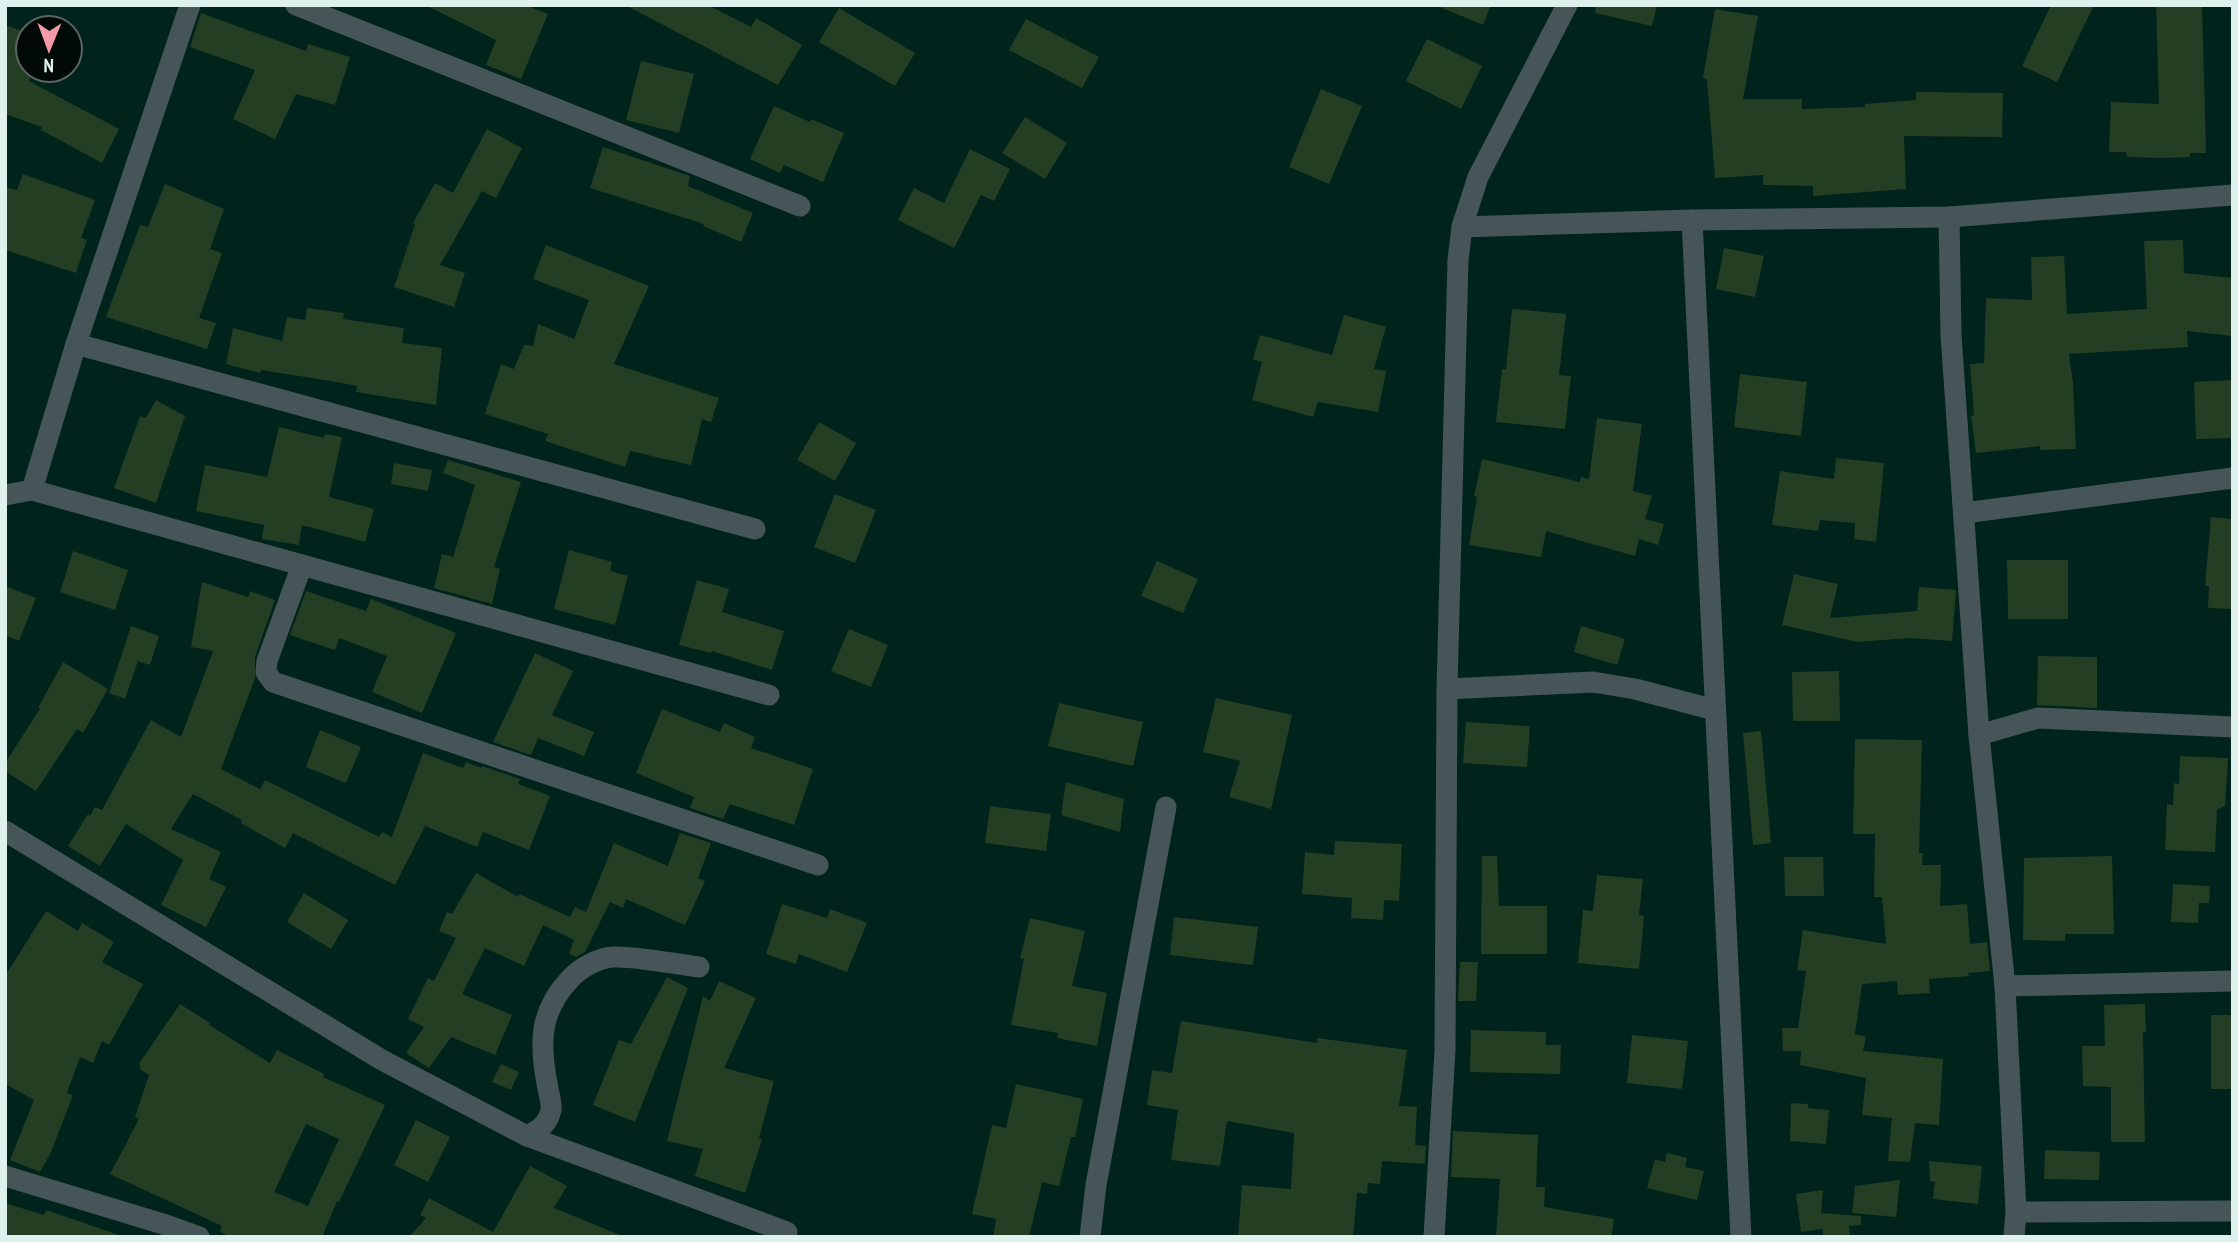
<svg xmlns="http://www.w3.org/2000/svg" width="2238" height="1242" font-family="'PT Sans Narrow',sans-serif">
<style>
.building{fill:#243e23;fill-rule:evenodd}
.lines{fill:none;stroke-linecap:round;stroke-linejoin:round}
.minor{stroke:#465558;stroke-width:21}
</style>
<rect width="100%" height="100%" fill="#00231c"/>
<g class="building">
<path d="M425,5h100l23,9 -27,65 -35,-14 10,-25z"/>
<path d="M625,5h83l43,22 5,-9 46,27 -24,40z"/>
<path d="M1435,5h56l-8,20z"/>
<path d="M1596,5h61l-5,21 -57,-13z"/>
<path d="M2051,5h43l-37,77 -35,-16z"/>
<path d="M2156,5h46l4,148h-16v4l-29,1 -34,-1 -1,-5h-17l2,-50 48,2z"/>
<path d="M839,8l76,45 -20,33 -76,-44z"/>
<path d="M1715,9l43,7 -15,83h59v10l63,-2v-3l51,-4v-8l87,1 -1,44 -98,-1 2,53 -93,7v-10l-50,-1v-10l-48,3 -8,-99 -4,-1z"/>
<path d="M201,13l105,38 2,-7 42,13 -15,48 -39,-11 -21,45 -42,-20 22,-49 -65,-23z"/>
<path d="M1026,19l73,38 -17,31 -73,-38z"/>
<path d="M5,25l23,8v37h5l-4,11 90,48 -17,34 -61,-33 1,-3 -37,-13z"/>
<path d="M1427,39l55,27 -21,43 -55,-28z"/>
<path d="M641,61l53,13 -15,59 -53,-13z"/>
<path d="M1321,89l41,17 -33,78 -40,-17z"/>
<path d="M774,106l36,16 1,-3 33,14 -21,49 -39,-17 -4,8 -30,-14z"/>
<path d="M1025,117l42,26 -22,36 -43,-26z"/>
<path d="M487,129l35,19 -26,50 -14,-7 -42,74 25,8 -11,34 -60,-20 21,-63 -2,-1 22,-40 18,10z"/>
<path d="M603,147l87,29 -2,10 65,27 -12,29 -38,-16 1,-2 -114,-36z"/>
<path d="M970,149l40,20 -16,32 -13,-6 -27,53 -56,-28 16,-32 30,15z"/>
<path d="M23,174l72,26 -14,38 6,2 -11,33 -71,-23v-63l12,3z"/>
<path d="M165,184l59,25 -14,40 12,4 -23,65 17,5 -9,26 -101,-32 34,-92 8,2z"/>
<path d="M2183,240l1,33 49,5v58l-46,-5 1,16 -119,7 4,29 3,66 -36,1v-4l-64,7 -5,-37 3,-1 -4,-51 14,-1 2,-65 46,2 -1,-43 33,-1 3,58 80,-5 -3,-68z"/>
<path d="M546,245l103,41 -35,78 105,34 -8,24 -9,-3 -11,46 -61,-14 -5,16 -80,-26 3,-7 -63,-20 16,-50 13,5 10,-24 9,1 5,-22 36,15 15,-39 -56,-21z"/>
<path d="M1724,248l40,8 -9,41 -39,-8z"/>
<path d="M307,308l37,5 -1,6 61,9 -2,15 40,5 -6,57 -80,-13 1,-6 -20,-4 -76,-12 -1,3 -34,-9 7,-36 49,13 5,-24 18,3z"/>
<path d="M1512,309l54,5 -7,61 12,1 -6,53 -69,-7 6,-53h4z"/>
<path d="M1344,315l42,12 -12,42 12,2 -8,41 -60,-10 -5,15 -61,-17 10,-38 -9,-3 7,-24 72,20z"/>
<path d="M1740,374l67,8 -6,54 -67,-9z"/>
<path d="M2233,380v58l-37,1 -2,-57z"/>
<path d="M156,400l29,16 -29,87 -42,-15 26,-72 6,2z"/>
<path d="M1597,418l45,6 -9,67 19,5 -7,23 19,5 -6,21 -19,-6 -4,17 -89,-25 -5,26 -72,-12 8,-48 -3,-1 8,-37 98,23 1,-5 8,2z"/>
<path d="M819,422l37,21 -21,38 -38,-21z"/>
<path d="M279,427l45,11 1,-4 17,3 -13,60 45,12 -9,33 -63,-17 -3,20 -37,-6 2,-14 -68,-14 9,-46 62,12z"/>
<path d="M1836,458l48,5 -8,79 -22,-3 1,-16 -35,-3 -2,11 -46,-6 8,-54 54,8z"/>
<path d="M448,460l73,22 -27,85 6,2 -8,35 -58,-16 8,-34 11,3 22,-72 -32,-12z"/>
<path d="M394,463l38,7 -4,21 -37,-7z"/>
<path d="M835,494l41,16 -21,53 -41,-16z"/>
<path d="M2211,517l22,2v90l-25,-1 1,-22h-4z"/>
<path d="M569,550l43,12 -2,9 18,5 -13,49 -61,-16z"/>
<path d="M73,551l55,19 -13,40 -55,-18z"/>
<path d="M2007,560h61v59h-60z"/>
<path d="M1157,561l41,18 -15,34 -42,-17z"/>
<path d="M1794,574l44,10 -8,34 87,-7 2,-24 37,3 -4,51 -42,-3 -53,4 -75,-17z"/>
<path d="M697,580l32,9 -7,23 62,19 -12,39 -60,-19 -1,2 -32,-8z"/>
<path d="M202,582l46,15 2,-6 25,9 -20,57v21l-34,91 39,20 5,-9 114,57 3,-5 10,5 31,-84 40,15 3,-6 15,6 1,-2 38,13 -2,5 32,12 -21,54 -46,-18 -6,15 -52,-21 -30,59 -102,-52 -8,15 -44,-25 1,-3 -49,-26 -22,35 50,23 -12,27 17,8 -20,40 -45,-22 22,-45 -57,-36 -26,42 -32,-20 20,-32 2,2 5,-9 7,3 49,-90 30,17 32,-86 -22,-4z"/>
<path d="M5,586l31,12 -17,43 -14,-6z"/>
<path d="M306,591l60,20 5,-12 85,34 -34,80 -50,-21 15,-36 -48,-18 -4,12 -45,-15z"/>
<path d="M131,626l28,10 -9,29 -12,-4 -13,38 -16,-6z"/>
<path d="M1581,626l44,13 -8,26 -43,-13z"/>
<path d="M849,629l39,16 -17,42 -40,-16z"/>
<path d="M535,653l38,18 -21,44 42,17 -10,24 -46,-18 -7,17 -38,-13z"/>
<path d="M2038,656l59,1v51l-60,-3z"/>
<path d="M63,662l45,27 -25,44 -6,-4 -41,62 -31,-20v-8l35,-54 -2,-1z"/>
<path d="M1839,671l1,50h-47l-1,-49z"/>
<path d="M1216,698l76,17 -21,94 -42,-12 11,-36 -37,-9z"/>
<path d="M1059,703l84,19 -10,44 -85,-20z"/>
<path d="M662,709l58,23 4,-9 31,14 -4,11 62,21 -19,56 -64,-21 -7,15 -33,-11 4,-11 -58,-24z"/>
<path d="M1466,722l64,4 -3,41 -64,-4z"/>
<path d="M320,730l41,17 -15,36 -40,-16z"/>
<path d="M1761,731l10,112 -18,2 -10,-112z"/>
<path d="M1855,739l67,1 -3,113h4l-1,12h19l-1,41 27,-2 3,40 17,-2 3,29 -22,2 1,3 -40,3 1,14 -32,2 -1,-14 -35,3 -7,50 11,3 -3,14 80,8 -4,66 -24,-2 -5,39 -22,-1 4,-43 -30,-3 4,-37 -66,-13 1,-14h-18l-1,-23h16l8,-57 -9,-1 6,-40 83,14 -4,-47h-8l1,-63h-22z"/>
<path d="M2180,756l48,2 -3,48 -8,4 -2,42 -50,-2 2,-46 6,1 1,-22 5,1z"/>
<path d="M1066,782l58,17 -4,33 -59,-17z"/>
<path d="M990,806l61,8 -5,37 -61,-8z"/>
<path d="M680,833l31,10 -13,35 7,3 -20,44 -59,-26 -3,9 -13,-6 -25,50 -9,5 -7,-3 5,-14 -31,-15 -19,41 -39,-18 -23,46 50,21 -17,40 -44,-18 -22,31 -23,-15 18,-26 -16,-8 20,-41 6,3 22,-43 -17,-7 8,-19 5,2 24,-41 42,24 1,-3 51,23 5,-10 11,5 28,-69 54,23z"/>
<path d="M1335,841l67,3 -3,57 -15,-1 -1,20 -32,-2 1,-20 -50,-4 3,-42 29,3z"/>
<path d="M1482,856h15l2,50h48v48h-66z"/>
<path d="M2112,856l2,78h-49v7l-42,-1 1,-82z"/>
<path d="M1784,857h39l1,39h-39z"/>
<path d="M1597,875l46,4 -4,36 5,1 -5,53 -61,-6 5,-53 10,1z"/>
<path d="M2173,884l37,2 -1,17h-10l-1,20 -27,-1z"/>
<path d="M304,893l44,27 -17,29 -44,-27z"/>
<path d="M782,904l45,14 3,-9 37,14 -20,49 -48,-18 -3,10 -30,-10z"/>
<path d="M46,911l32,20 4,-8 32,19 -12,20 41,22 -34,61 -7,-4 -9,22 -13,-6 -13,36 6,2 -22,57 -11,20 -30,-12 24,-60 -29,-16v-108z"/>
<path d="M1174,917l84,10 -5,38 -83,-10z"/>
<path d="M1030,918l55,13 -13,55 35,7 -10,53 -40,-8 1,-5 -47,-8 13,-66 -4,-1z"/>
<path d="M1460,962h18l-2,39h-18z"/>
<path d="M667,977l21,11 -53,134 -42,-17 26,-65 12,4z"/>
<path d="M719,981l37,17 -32,70 50,13 -15,57 3,1 -17,54 -50,-17 8,-27 -36,-8 36,-145 7,5z"/>
<path d="M180,1004l30,19 -1,2 61,38 7,-13 47,24 -1,3 62,28 -46,97 -2,-1 -15,36h-91l-11,-5 2,-6 -112,-52 29,-55 -4,-2 14,-42 -9,-6v-7zM306,1124l33,15 -31,67 -34,-14z"/>
<path d="M2145,1004l1,28h-3l2,110h-34v-55l-28,-1 -1,-40h23l-1,-41z"/>
<rect x="2211" y="1015" width="22" height="74"/>
<path d="M1181,1021l136,22v-5l90,12 -8,56 18,1 -2,38 11,1 -1,18 -43,-3 -2,23 -12,-1 -1,11 -10,-1 -4,44 -115,-1 4,-51 49,4 3,-56 -67,-12 -7,45 -49,-6 7,-50 -31,-5 5,-35 20,3z"/>
<path d="M1471,1030l75,2v13h15l-1,29 -90,-2z"/>
<path d="M1632,1035l56,6 -6,48 -55,-6z"/>
<path d="M501,1064l18,8 -8,18 -19,-8z"/>
<path d="M1016,1084l67,15 -8,38h-4l-12,49 -17,-4 -13,55h-36l3,-18 -24,-5 20,-89 14,3z"/>
<path d="M1791,1103l17,1v4l21,2 -3,34 -36,-3z"/>
<path d="M416,1120l34,17 -22,45 -34,-17z"/>
<path d="M1453,1131l85,4 -2,52h9l-1,20 70,12 -3,18h-115l4,-58 -49,-2z"/>
<path d="M2045,1150l55,2 -1,28 -55,-1z"/>
<path d="M1667,1153l20,5 -2,9 19,4 -7,29 -50,-12 8,-29 10,3z"/>
<path d="M1929,1161l53,5 -4,38 -45,-5 2,-17 -5,-1z"/>
<path d="M530,1166l37,20 -13,22 71,29h-216l17,-19 -6,-3 9,-17 64,34z"/>
<path d="M1900,1180l-4,37 -44,-4 3,-27z"/>
<path d="M1823,1190l-2,23 40,3v9l-12,1 1,11h-27v-8l-22,3 -5,-38z"/>
<path d="M5,1203l39,12 2,-5 70,24v3h-111z"/>
</g>
<g class="lines">
<g class="minor">
<path d="M296,5l504,201"/>
<path d="M1949,217l2,118 28,400 26,251 11,226 -2,25"/>
<path d="M1692,220l49,1017"/>
<path d="M1462,227l230,-7 257,-3 284,-22"/>
<path d="M76,344l679,185"/>
<path d="M32,490l44,-146 114,-339"/>
<path d="M5,495l27,-5 737,205"/>
<path d="M1964,513l269,-35"/>
<path d="M302,565l-35,96 -1,11 7,10 545,183"/>
<path d="M1447,689l146,-7 42,7 80,21"/>
<path d="M1979,735l59,-17 195,9"/>
<path d="M5,831l377,229 145,76 260,96"/>
<path d="M2005,986l228,-5"/>
<path d="M527,1136c12,-6 21,-12 24,-26 1,-9 -3,-18 -4,-27 -8,-42 -7,-72 23,-104 10,-11 28,-21 43,-22 23,-1 61,7 86,10"/>
<path d="M5,1176l158,48 36,13"/>
<path d="M2016,1212l217,-1"/>
<path d="M1090,1237l6,-52 70,-378"/>
<path d="M1434,1237l11,-187 2,-361 11,-429 4,-33 16,-50 89,-172"/>
</g>
</g>
<rect width="2238" height="1242" fill="none" stroke="#def1ec" stroke-width="14"/>
<g transform="translate(49 49) rotate(181)"><circle r="33" fill="#010a07" stroke="#596663" stroke-width="2"/>
<path d="M0-5L12 26L0 18L-12 26Z" fill="#f39aa9"/>
<text y="-10" font-size="19" font-weight="bold" text-anchor="middle" fill="#def1ec">N</text>
</g>
</svg>
